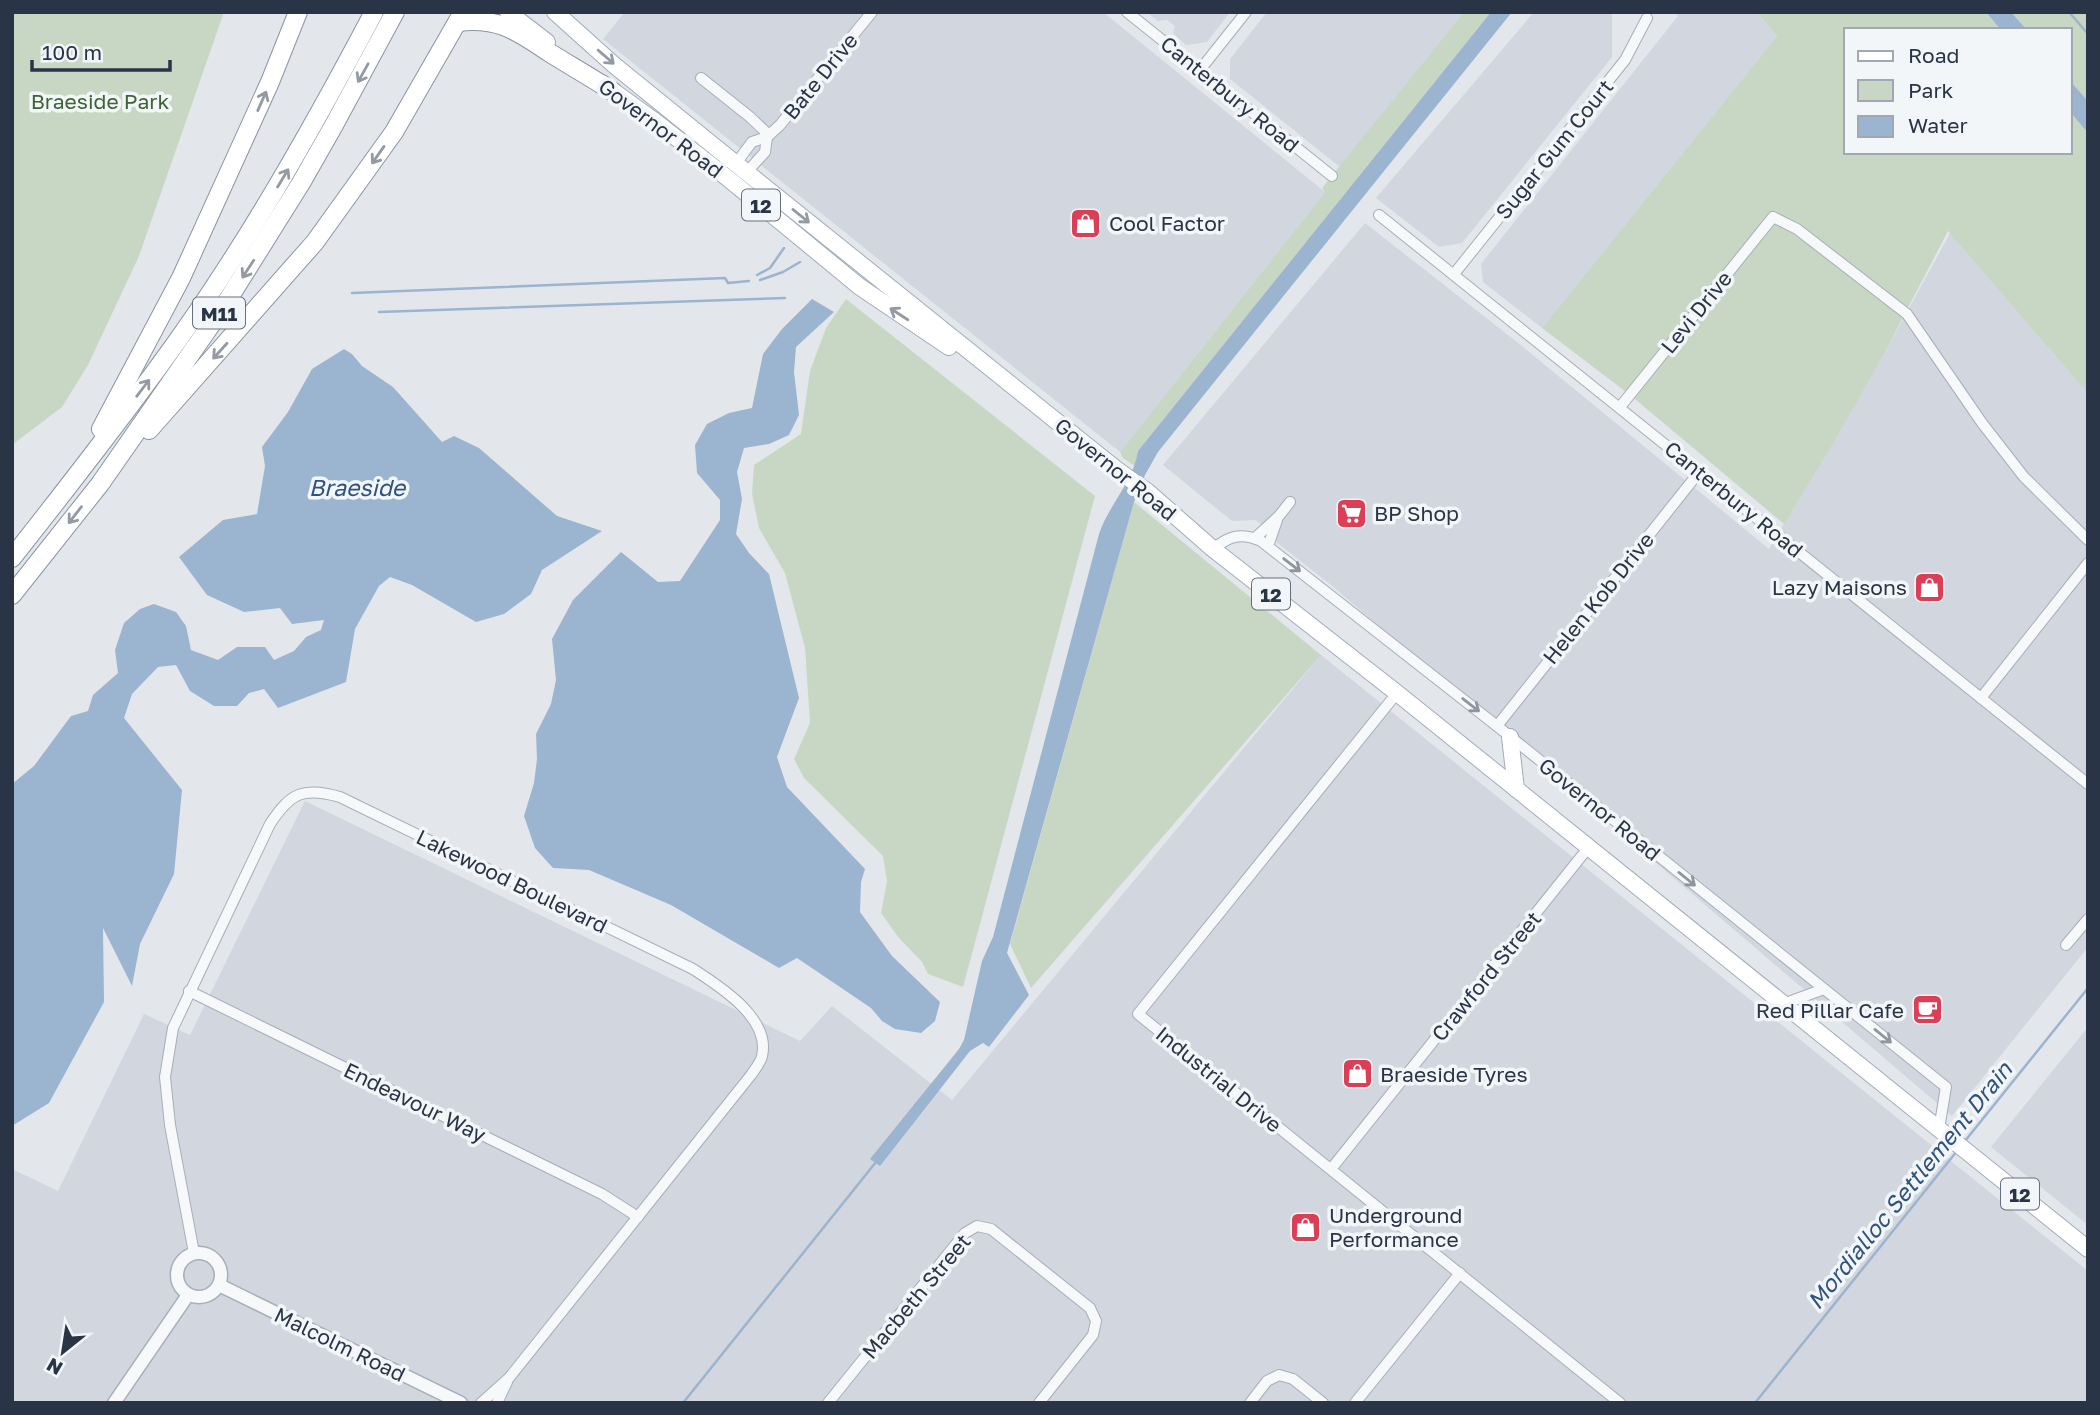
<svg xmlns="http://www.w3.org/2000/svg" width="2100" height="1415" font-family="'Golos Text',sans-serif">
<style>
.built{fill:#d1d6df}
.green{fill:#c8d7c3}
.water{fill:#9bb4cf}
.lines{fill:none;stroke-linecap:round;stroke-linejoin:round}
.stream{stroke:#9bb4cf;stroke-width:2.5}
.minor-casing{stroke:#a7aeb7;stroke-width:12}
.tertiary-casing{stroke:#a7aeb7;stroke-width:15}
.primary-casing{stroke:#a1abb9;stroke-width:18}
.motorway-casing{stroke:#8994a5;stroke-width:20}
.minor{stroke:#f6f8fa;stroke-width:10}
.tertiary{stroke:#f6f8fa;stroke-width:12}
.primary{stroke:#fff;stroke-width:16}
.motorway{stroke:#fff;stroke-width:18}
.oneway{stroke:#949aa3}
.oneway2{stroke:#9096a0}
.labels{text-anchor:middle;dominant-baseline:central;stroke-width:7;stroke-linejoin:round;paint-order:stroke}
.shield{fill:#f3f6f9;stroke:#666e7c;stroke-width:2}
.shield-label{font-size:19px;font-weight:bold;fill:#293447}
.street-label{font-size:21px;fill:#293447;stroke:#f3f6f9}
.park-label{font-size:21px;fill:#3d6435;stroke:#f3f6f9}
.poi-label{font-size:21px;fill:#293447;stroke:#f3f6f9;text-anchor:start}
.water-label{font-size:23px;font-style:italic;fill:#2f527f;stroke:#f3f6f9}
</style>
<rect width="100%" height="100%" fill="#e3e7ec"/>
<g class="built">
<path d="M625,12h478l222,180 -205,260 -517,-413z"/>
<path d="M1147,12h83l-23,30 -21,3 -13,-12 2,-7 -8,-6 -9,1z"/>
<path d="M1267,12h197l-124,155 -110,-88v-20z"/>
<path d="M1534,12h78v45l-150,186 -23,4 -63,-49z"/>
<path d="M1674,12h83l20,24 -235,292 -59,-46 -2,-18 197,-248z"/>
<path d="M1365,223l157,123 247,203 116,-197 69,-126 134,164v557l-136,169 -621,-531 -56,-44 1,-7 -21,-14 -23,1 -69,-56z"/>
<path d="M1321,655l767,616v132h-2076v-234l46,22 86,-177 46,21 115,-234 495,240 32,-35 120,94z"/>
<path d="M2088,1027v198l-97,-78z"/>
</g>
<g class="green">
<path d="M12,12h212l-85,244 -51,109 -26,42 -50,38z"/>
<path d="M1464,12h27l-353,439 -3,15 -12,-8 -3,-6 205,-260 -3,-4z"/>
<path d="M1757,12h229l15,18h-155v122h224v-40l18,21v260l-140,-162 -63,121 -50,88 -51,84 -154,-129 -88,-67 235,-292z"/>
<path d="M2011,12h77v89l-18,-20v-51h-43z"/>
<path d="M846,299l249,197 -132,491 -35,-13 -6,-12 -23,-24 -18,-25 6,-32 -4,-25 -79,-78 -10,-19 16,-36 -5,-75 -20,-75 -26,-45 -7,-34 2,-29 47,-31 9,-63 16,-43z"/>
<path d="M1134,502l187,153 -290,333 -21,-44z"/>
</g>
<g class="water">
<path d="M1491,12h21l-354,440 -13,23 -11,27 -127,451 22,42 -40,52 -6,-4 -13,8 -90,115 -10,-7 89,-110 5,-9 18,-79 11,-24 106,-403c10,-30 34,-51 39,-83z"/>
<path d="M1986,12h25l16,18h-26z"/>
<path d="M2070,81l18,20v32l-18,-21z"/>
<path d="M812,299l22,13 -38,35 -2,25 5,43 -10,20 -20,9 -25,4 -7,24 5,27 -6,35 13,19 20,21 30,124 -22,59 10,30 78,82 -4,13 -1,30 32,44 48,46 -5,19 -14,12 -26,-4 -13,-8 -11,-13 -74,-50 -18,10 -108,-63 -82,-35 -36,-2 -18,-20 -11,-32 10,-33 3,-24 -1,-25 15,-30 5,-24 -4,-41 21,-39 48,-48 37,30 22,-1 40,-61v-20l-23,-27 -2,-28 12,-21 22,-11 23,-5 11,-54 19,-25z"/>
<path d="M344,349l8,5 10,12 31,21 49,55 12,-6 25,12 78,68 45,15 -60,39 -11,24 -27,20 -28,8 -64,-37 -22,-8 -11,9 -24,43 -9,53 -68,26 -14,-19 -15,4 -12,13h-23l-24,-15 -14,-26 -18,2 -26,27 -8,24 58,72 -8,84 -34,70 -8,42 -29,-58 1,74 -55,101 -37,23v-342l22,-18 37,-50 17,-5 5,-16 25,-22 -3,-23 9,-27 16,-14 14,-5 22,8 10,14 5,24 27,10 19,-13h28l9,13 20,-9 12,-14 15,-7 3,-10 -32,4 -12,-16 -36,4 -37,-17 -28,-38 44,-37 34,-6 8,-48 -3,-19 26,-35 24,-43z"/>
</g>
<g class="lines">
<g class="stream">
<path d="M2069,12l19,22"/>
<path d="M757,275l13,-7 14,-20"/>
<path d="M760,280l23,-8 17,-10"/>
<path d="M352,293l373,-15 3,5 21,-2"/>
<path d="M379,312l406,-14"/>
<path d="M1965,1141l123,-153"/>
<path d="M683,1403l193,-241"/>
<path d="M1755,1403l202,-252"/>
</g>
<defs>
<g id="minor">
<path d="M1127,12l205,164"/>
<path d="M1200,70l46,-58"/>
<path d="M701,78l49,39 19,18"/>
<path d="M734,166l18,-24 15,-5 13,-12 92,-113"/>
<path d="M745,174l20,-22 2,-15"/>
<path d="M1379,215l709,569"/>
<path d="M1454,274l171,-214 22,-42"/>
<path d="M1620,407l153,-190 24,12 110,85 75,109 42,54 64,63"/>
<path d="M1255,538l24,-22 11,-14"/>
<path d="M1268,546l9,-26"/>
<path d="M1213,549c16,-13 28,-17 48,-8l236,185 449,361 -7,42"/>
<path d="M1397,693l-259,321 482,389"/>
<path d="M1981,698l107,-135"/>
<path d="M1497,726l203,-255"/>
<path d="M2066,945l22,-26"/>
<path d="M189,991l413,203 36,23"/>
<path d="M1783,1004l41,-15"/>
<path d="M1331,1169l257,-321"/>
<path d="M194,1253l-24,-128 -5,-48 8,-49 97,-204c21,-32 33,-37 70,-27l353,172c26,17 78,49 69,87 -1,6 -7,13 -11,19l-242,303 -28,25"/>
<path d="M497,1403l10,-21"/>
<path d="M828,1403l137,-170 12,-7 14,3 99,79 6,13 -3,14 -54,68"/>
<path d="M1250,1403l17,-22 12,-6 14,4 30,24"/>
<path d="M1355,1403l105,-130"/>
</g>
<g id="tertiary">
<circle cx="199" cy="1275" r="22"/>
<path d="M219,1285l242,118"/>
<path d="M114,1403l74,-108"/>
</g>
<g id="primary">
<path d="M508,12l39,30"/>
<path d="M555,12l59,53 106,86 396,318 32,23 65,57 184,144 691,556"/>
<path d="M602,83l54,39 74,58 130,107 89,60"/>
<path d="M1510,737l6,52"/>
</g>
<g id="motorway">
<path d="M458,22c42,-5 60,10 92,31 21,13 42,25 62,38"/>
<path d="M101,429l80,-151 89,-196 28,-70"/>
<path d="M149,430l166,-188 79,-110 69,-120"/>
<path d="M12,558c49,-62 98,-125 145,-189 83,-112 152,-234 217,-357"/>
<path d="M12,595l88,-111 124,-178 77,-123 33,-58 61,-113"/>
</g>
</defs>
<use href="#minor" class="minor-casing"/>
<use href="#tertiary" class="tertiary-casing"/>
<use href="#primary" class="primary-casing"/>
<use href="#motorway" class="motorway-casing"/>
<use href="#minor" class="minor"/>
<use href="#tertiary" class="tertiary"/>
<use href="#primary" class="primary"/>
<use href="#motorway" class="motorway"/>
</g>
<defs><path id="oneway-shaft" d="M-6 0H5M1.5-3L5.5 0L1.5 3" fill="none" stroke-width="1.6" stroke-linecap="round" stroke-linejoin="round" transform="scale(1.75)"/></defs>
<g class="oneway">
<use href="#oneway-shaft" transform="translate(606 57) rotate(41)"/>
<use href="#oneway-shaft" transform="translate(363 73) rotate(119)"/>
<use href="#oneway-shaft" transform="translate(262 101) rotate(-66)"/>
<use href="#oneway-shaft" transform="translate(378 155) rotate(125)"/>
<use href="#oneway-shaft" transform="translate(283 178) rotate(-59)"/>
<use href="#oneway-shaft" transform="translate(801 216) rotate(39)"/>
<use href="#oneway-shaft" transform="translate(248 269) rotate(123)"/>
<use href="#oneway-shaft" transform="translate(899 314) rotate(-147)"/>
<use href="#oneway-shaft" transform="translate(220 351) rotate(132)"/>
<use href="#oneway-shaft" transform="translate(143 388) rotate(-53)"/>
<use href="#oneway-shaft" transform="translate(75 515) rotate(128)"/>
</g>
<g class="oneway2">
<use href="#oneway-shaft" transform="translate(1292 565) rotate(38)"/>
<use href="#oneway-shaft" transform="translate(1471 705) rotate(38)"/>
<use href="#oneway-shaft" transform="translate(1687 879) rotate(39)"/>
<use href="#oneway-shaft" transform="translate(1883 1036) rotate(39)"/>
</g>
<defs>
<symbol id="shop-square" viewBox="-11 -11 22 22"><rect x="-9" y="-9" width="18" height="18" rx="4" fill="#db3e55" stroke="#f3f6f9"/><path d="M-5-2.5h2.3a2.7 3.5 0 0 1 5.4 0H5L5.5 6h-11ZM-1.5-2.5h3a1.5 2.3 0 0 0-3 0Z" fill="#fff"/></symbol>
<symbol id="supermarket-square" viewBox="-11 -11 22 22"><rect x="-9" y="-9" width="18" height="18" rx="4" fill="#db3e55" stroke="#f3f6f9"/><path d="M-6-5.5h2.5l.6 2H6L4.5 2H-2.5L-4.4-4H-6ZM-1.5 3.2a1.3 1.3 0 1 0 .1 0ZM3 3.2a1.3 1.3 0 1 0 .1 0Z" fill="#fff"/></symbol>
<symbol id="cafe-square" viewBox="-11 -11 22 22"><rect x="-9" y="-9" width="18" height="18" rx="4" fill="#db3e55" stroke="#f3f6f9"/><path d="M-5.5-4.5H6V0H3Q3 3.5 0 3.5H-2.5Q-5.5 3.5-5.5 0ZM3-3.2v2h1.7v-2ZM-6 4.5H4V6H-6Z" fill="#fff"/></symbol>
</defs>
<g fill-rule="evenodd">
<use href="#shop-square" x="1068" y="206" width="35" height="35"/>
<use href="#supermarket-square" x="1334" y="496" width="35" height="35"/>
<use href="#shop-square" x="1912" y="570" width="35" height="35"/>
<use href="#cafe-square" x="1910" y="992" width="35" height="35"/>
<use href="#shop-square" x="1340" y="1056" width="35" height="35"/>
<use href="#shop-square" x="1288" y="1210" width="35" height="35"/>
</g>
<g class="labels">
<g class="shield">
<rect x="742" y="189.5" width="38" height="31" rx="5"/>
<rect x="193" y="297.5" width="52" height="31" rx="5"/>
<rect x="1252" y="578.5" width="38" height="31" rx="5"/>
<rect x="2001" y="1178.5" width="38" height="31" rx="5"/>
</g>
<g class="shield-label">
<text x="761" y="205">12</text>
<text x="219" y="313">M11</text>
<text x="1271" y="594">12</text>
<text x="2020" y="1194">12</text>
</g>
<g class="street-label">
<text transform="translate(820 76) rotate(-51)">Bate Drive</text>
<text transform="translate(1230 94) rotate(39)">Canterbury Road</text>
<text transform="translate(661 128) rotate(37)">Governor Road</text>
<text transform="translate(1554 149) rotate(-51)">Sugar Gum Court</text>
<text transform="translate(1696 312) rotate(-51)">Levi Drive</text>
<text transform="translate(1116 469) rotate(39)">Governor Road</text>
<text transform="translate(1734 499) rotate(39)">Canterbury Road</text>
<text transform="translate(1598 598) rotate(-51)">Helen Kob Drive</text>
<text transform="translate(1600 809) rotate(39)">Governor Road</text>
<text transform="translate(512 881) rotate(26)">Lakewood Boulevard</text>
<text transform="translate(1486 976) rotate(-51)">Crawford Street</text>
<text transform="translate(1219 1079) rotate(39)">Industrial Drive</text>
<text transform="translate(415 1102) rotate(26)">Endeavour Way</text>
<text transform="translate(916 1296) rotate(-50)">Macbeth Street</text>
<text transform="translate(340 1344) rotate(26)">Malcolm Road</text>
</g>
<g class="park-label">
<text x="100" y="101">Braeside Park</text>
</g>
<g class="poi-label">
<text x="1109" y="223">Cool Factor</text>
<text x="1374" y="513">BP Shop</text>
<text x="1907" y="587" text-anchor="end">Lazy Maisons</text>
<text x="1904" y="1010" text-anchor="end">Red Pillar Cafe</text>
<text x="1380" y="1074">Braeside Tyres</text>
<text x="1329" y="1215">Underground<tspan x="1329" dy="24">Performance</tspan></text>
</g>
<g class="water-label">
<text x="357" y="487">Braeside</text>
<text transform="translate(1909 1185) rotate(-51)">Mordialloc Settlement Drain</text>
</g>
</g>
<rect width="2100" height="1415" fill="none" stroke="#293447" stroke-width="28"/>
<rect x="1844" y="28" width="228" height="126" fill="#f3f6f9" stroke="#a2a8b2" stroke-width="2"/>
<rect x="1858" y="51" width="35" height="10" fill="#ffffff" stroke="#a2a8b2" stroke-width="2"/>
<text x="1908" y="63" font-size="21" fill="#293447">Road</text>
<rect x="1858" y="80" width="35" height="21" fill="#c8d7c3" stroke="#a2a8b2" stroke-width="2"/>
<text x="1908" y="98" font-size="21" fill="#293447">Park</text>
<rect x="1858" y="116" width="35" height="21" fill="#9bb4cf" stroke="#a2a8b2" stroke-width="2"/>
<text x="1908" y="133" font-size="21" fill="#293447">Water</text>
<g transform="translate(63 1352) rotate(210)" stroke="#f3f6f9" stroke-width="5" paint-order="stroke">
<path d="M0-5L12 26L0 18L-12 26Z" fill="#293447"/>
<text y="-10" font-size="19" font-weight="bold" text-anchor="middle" fill="#293447">N</text>
</g>
<path d="M32 60v10h138v-10" fill="none" stroke="#293447" stroke-width="3.5"/>
<text x="42" y="60" font-size="21" fill="#293447" stroke="#f3f6f9" stroke-width="5" paint-order="stroke">100 m</text>
</svg>
